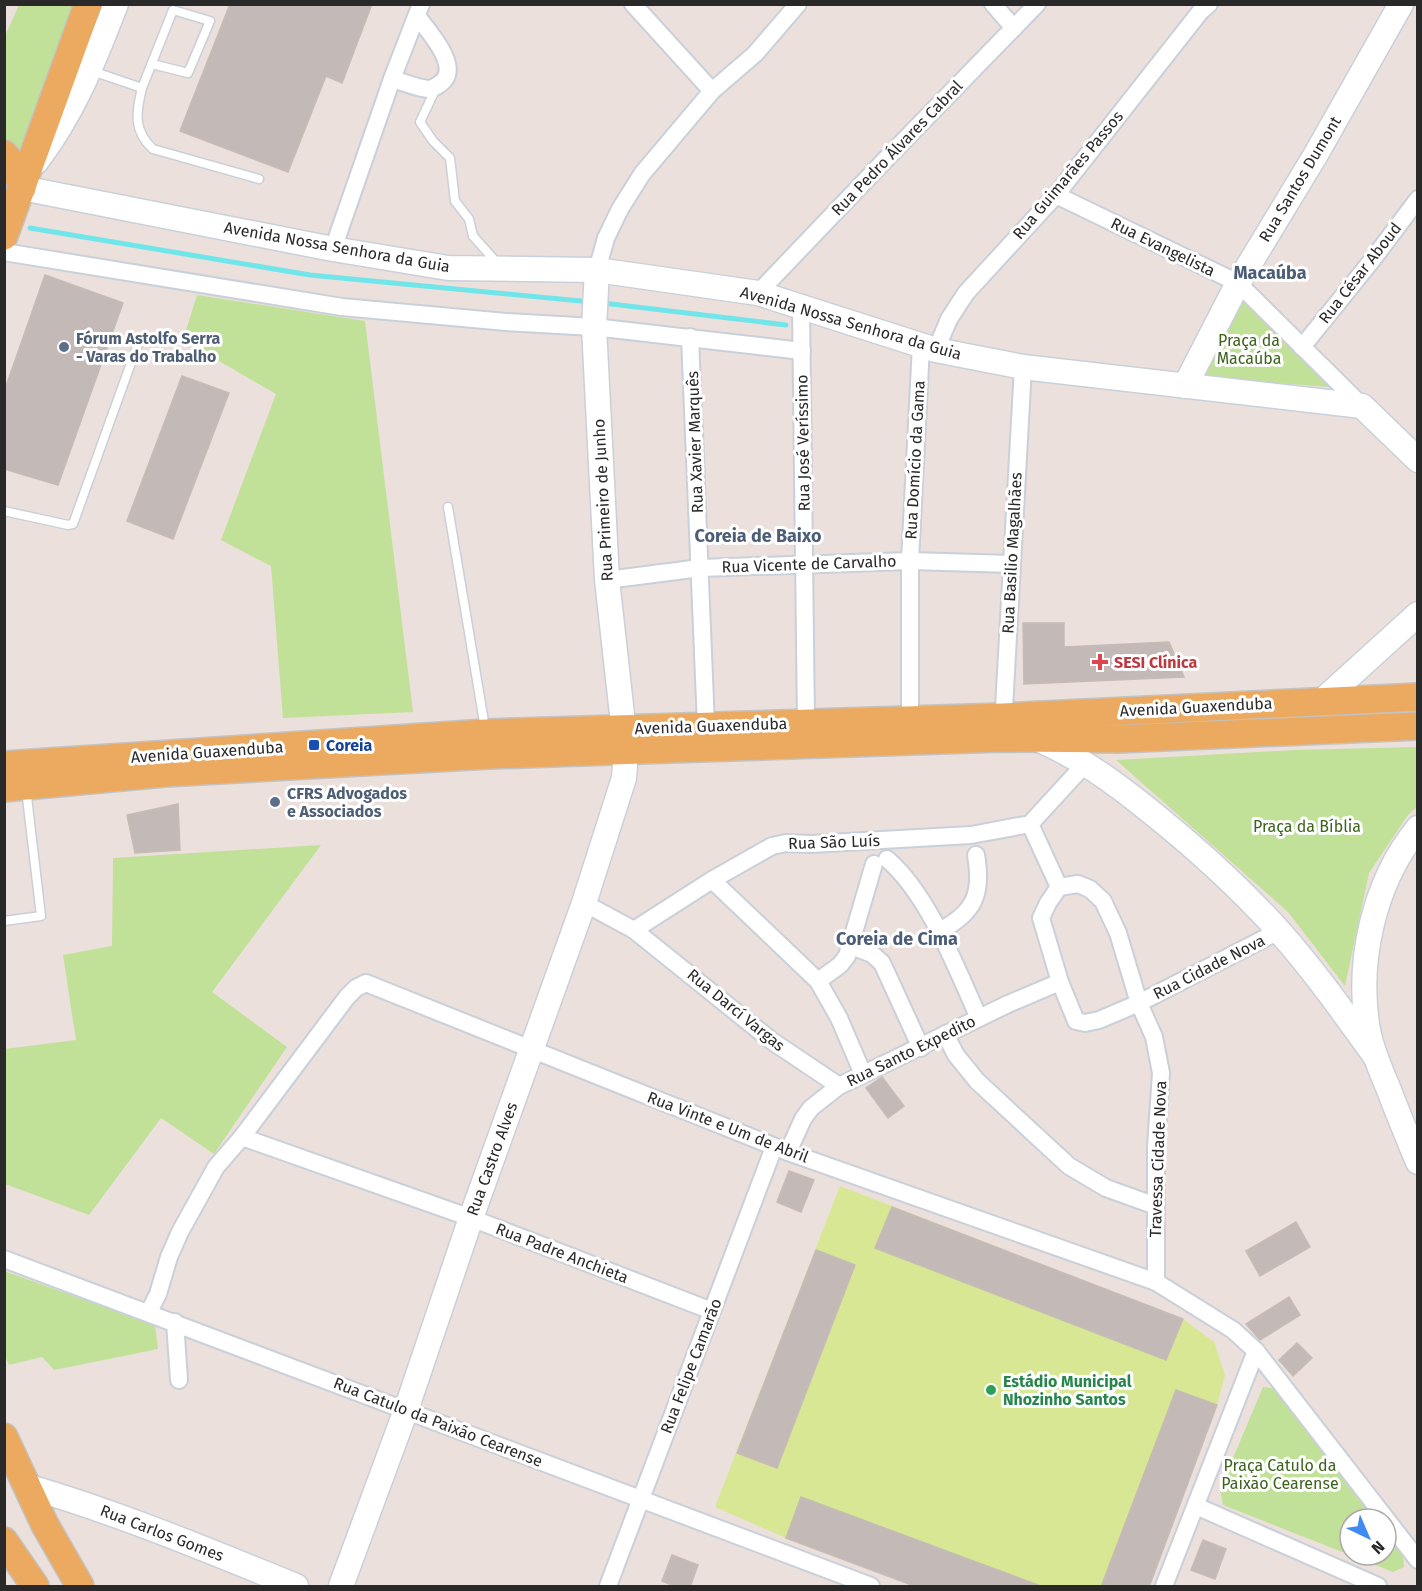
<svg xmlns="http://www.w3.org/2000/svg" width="1422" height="1591" font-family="'Fira Sans',sans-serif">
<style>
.green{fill:#c1e098}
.pitch{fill:#d7e794}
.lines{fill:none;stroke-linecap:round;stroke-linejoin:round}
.stream{stroke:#70e6ea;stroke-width:5}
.building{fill:#c3bab7;stroke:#c6bcb5;stroke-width:1.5}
.lane-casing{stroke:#c9d0da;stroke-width:11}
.street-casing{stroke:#c9d0da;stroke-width:20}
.secondary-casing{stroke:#c9d0da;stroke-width:27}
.primary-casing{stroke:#c3c3c3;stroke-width:30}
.lane{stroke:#fff;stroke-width:8}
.street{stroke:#fff;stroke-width:16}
.secondary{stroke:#fff;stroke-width:24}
.primary{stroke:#ebaa5f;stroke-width:27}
.service-dot{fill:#5c6f8a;stroke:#fff;stroke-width:2}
.health-dot{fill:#e0444e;stroke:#fff;stroke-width:2}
.transit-dot{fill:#1a4fb4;stroke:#fff;stroke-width:2}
.leisure-dot{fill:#2e9e5b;stroke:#fff;stroke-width:2}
.labels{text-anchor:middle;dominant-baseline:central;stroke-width:6;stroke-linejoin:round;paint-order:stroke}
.street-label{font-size:16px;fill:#292929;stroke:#fff}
.service-label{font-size:16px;font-weight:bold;fill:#4e5e75;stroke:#fff;text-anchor:start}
.park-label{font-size:16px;fill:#3b631c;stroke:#fff}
.health-label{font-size:16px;font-weight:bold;fill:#be3a42;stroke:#fff;text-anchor:start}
.transit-label{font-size:16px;font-weight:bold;fill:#164399;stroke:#fff;text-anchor:start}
.leisure-label{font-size:16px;font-weight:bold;fill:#27864d;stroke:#fff;text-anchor:start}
.neighbourhood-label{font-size:18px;font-weight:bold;fill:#4b5d77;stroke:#fff}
</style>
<rect width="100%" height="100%" fill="#ebe0db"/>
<g class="green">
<path d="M19,5h55l-56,150 -13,-12v-107z"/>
<path d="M1240,294l90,93 -131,-10z"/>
<path d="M197,295l168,26 48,391 -130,6 -12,-152 -50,-26 55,-146 -93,-54z"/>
<path d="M1417,747v60l-9,8 -39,58 -24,113 -57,-74 -172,-152 180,-10z"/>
<path d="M321,845l-109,147 75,55 -73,107 -53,-36 -72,97 -84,-31v-135l71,-9 -13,-85 49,-9 1,-88z"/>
<path d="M4,1271l151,54 3,24 -104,21 -12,-13 -33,8 -4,-9z"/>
<path d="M1263,1387l14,2 98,130h-25v36l-127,-50 -3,-16z"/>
<path d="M1386,1534l17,22 1,11 -11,5 -42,-17h35z"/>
</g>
<path class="pitch" d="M840,1186l343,133 31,23 11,33 -8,30 -68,181h-232l-131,-48 -71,-31z"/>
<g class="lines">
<g class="stream">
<path d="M30,228l280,47 281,27"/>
<path d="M603,303l183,22"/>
</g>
</g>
<g class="building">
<path d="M230,4h142l-30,79 -16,-7 -38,96 -108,-41z"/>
<path d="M45,275l78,28 -65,182 -54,-16v-77z"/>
<path d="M182,376l47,17 -56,146 -46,-18z"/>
<path d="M1023,623h41v24l105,-5 15,35 -160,7z"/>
<path d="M178,804l2,46 -45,3 -8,-38z"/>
<path d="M882,1077l22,29 -16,12 -22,-30z"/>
<path d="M789,1171l25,9 -13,32 -24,-10z"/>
<path d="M892,1207l291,112 -17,41 -291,-112z"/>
<path d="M1296,1222l14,25 -50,29 -14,-25z"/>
<path d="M816,1250l39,15 -78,203 -40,-15z"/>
<path d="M1289,1297l11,18 -40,25 -14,-16z"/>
<path d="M1297,1343l15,15 -19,18 -14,-16z"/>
<path d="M1176,1390l41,15 -68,182h-48z"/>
<path d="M801,1497l237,88 -1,2h-120l-131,-49z"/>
<path d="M1203,1540l23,9 -11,30 -24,-9z"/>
<path d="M672,1555l26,10 -8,22h-13l-15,-6z"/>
</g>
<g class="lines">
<defs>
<g id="lane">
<path d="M92,71l50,17c-6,24 -9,43 11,61l106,30"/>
<path d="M142,88l31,-78 37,11 -22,52 -36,-9"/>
<path d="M436,88l-16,34 13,19 17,17 5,43 14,18 4,17 25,28"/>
<path d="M448,507l37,221"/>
<path d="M4,511l64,14 5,-1 67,-186"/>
<path d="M4,921l37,-5 -15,-127"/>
</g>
<g id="street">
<path d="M633,4l79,87"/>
<path d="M993,4l21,24"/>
<path d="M392,79c11,3 25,9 36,10 5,0 9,-3 13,-6 21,-16 -13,-52 -24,-67"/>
<path d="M1056,195l182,88 124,123"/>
<path d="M333,249l59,-170 29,-75"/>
<path d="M4,252l338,55 164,15 88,5 208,24"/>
<path d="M597,270l9,-32 14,-29 22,-35 70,-83 43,-37 43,-50"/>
<path d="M758,293l128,-134 151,-155"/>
<path d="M801,306l5,417"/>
<path d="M690,337l16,389"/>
<path d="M1302,347l71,-88 45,-60"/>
<path d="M936,350l13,-31 17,-26 90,-98 144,-183 9,-8"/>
<path d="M607,580l93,-12 210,-7 102,3"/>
<path d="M910,720v-159l11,-216"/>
<path d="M1003,726l20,-359"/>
<path d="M1030,824l29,63 19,-3 12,5 13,12 15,32 21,70 15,34 7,36 -5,74v135"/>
<path d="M887,859c42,36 69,109 92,159"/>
<path d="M712,880l106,101 21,37 24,56"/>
<path d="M1059,887l-11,16 -7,15 19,64 16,39 9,2 14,-3 40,-17 140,-72"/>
<path d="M584,903l50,27 78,-50 60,-34 14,-3 25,1 160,-9 59,-11 56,-61"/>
<path d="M634,930l138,111 67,45"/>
<path d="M938,932c36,-19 45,-37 38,-77"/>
<path d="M851,946l21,8 10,9 39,85"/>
<path d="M818,981l22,-16 7,-9 27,-92"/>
<path d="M945,1034l11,21 21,26 92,85 37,22 50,18"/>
<path d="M242,1137l229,81 241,93"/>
<path d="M788,1152l15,-33 8,-11 28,-22 169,-82 52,-22"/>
<path d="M4,1259l867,327"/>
<path d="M149,1312l9,-18 11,-37 11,-25 36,-65 26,-30 105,-140 9,-9 10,-5 422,169 368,130 77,48 23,21 162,209"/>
<path d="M175,1322l4,58"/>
<path d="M1196,1506l182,80"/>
<path d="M608,1586l166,-439"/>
<path d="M1164,1586l92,-235"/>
</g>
<g id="secondary">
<path d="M36,162c37,-48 58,-101 80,-158"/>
<path d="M22,188l311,61 115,19 149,2 161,23 178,57 87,17 339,39 56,54"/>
<path d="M1185,386l53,-103 77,-127 86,-152"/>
<path d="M1322,701l96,-87"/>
<path d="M1037,739c43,18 78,44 114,73 45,36 88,75 127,118 35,39 66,83 97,126"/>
<path d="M1418,828c-44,54 -62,133 -50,202 4,21 13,41 21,60 9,24 19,48 29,72"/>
<path d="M26,1486c93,27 181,64 270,100"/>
<path d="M341,1586l65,-176 65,-192 113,-315 40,-125 2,-28 -19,-170 -13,-253 3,-57"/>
</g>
<g id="primary">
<path d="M4,154l12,14 6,20"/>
<path d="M4,236l84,-232"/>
<path d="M4,765l482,-32 517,-16 415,-20"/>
<path d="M4,788l161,-15 325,-18 512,-17 116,1 300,-13"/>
<path d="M4,1437l41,88 35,61"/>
<path d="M4,1541l31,45"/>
</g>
</defs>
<use href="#lane" class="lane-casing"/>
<use href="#street" class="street-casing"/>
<use href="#secondary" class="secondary-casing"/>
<use href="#primary" class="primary-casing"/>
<use href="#lane" class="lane"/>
<use href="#street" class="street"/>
<use href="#secondary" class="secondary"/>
<use href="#primary" class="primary"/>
</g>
<g class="service-dot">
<circle cx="64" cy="347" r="6"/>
<circle cx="275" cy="802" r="6"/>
</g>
<path class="health-dot" d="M1097 653h6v6h6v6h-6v6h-6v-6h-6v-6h6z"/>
<rect class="transit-dot" x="308" y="739" width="12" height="12" rx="3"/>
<circle class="leisure-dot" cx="991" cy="1390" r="6"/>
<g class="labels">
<g class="street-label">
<text transform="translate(897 148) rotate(-46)">Rua Pedro Álvares Cabral</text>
<text transform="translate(1068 175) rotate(-50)">Rua Guimarães Passos</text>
<text transform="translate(1300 179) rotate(-59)">Rua Santos Dumont</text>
<text transform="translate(337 247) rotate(10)">Avenida Nossa Senhora da Guia</text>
<text transform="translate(1163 247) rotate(26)">Rua Evangelista</text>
<text transform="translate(1360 273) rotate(-52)">Rua César Aboud</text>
<text transform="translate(851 323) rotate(16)">Avenida Nossa Senhora da Guia</text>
<text transform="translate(695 442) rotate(-92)">Rua Xavier Marquês</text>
<text transform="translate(803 443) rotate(-91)">Rua José Veríssimo</text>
<text transform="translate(915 460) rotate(-87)">Rua Domício da Gama</text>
<text transform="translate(603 500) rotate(-93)">Rua Primeiro de Junho</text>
<text transform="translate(1012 553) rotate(-87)">Rua Basilio Magalhães</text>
<text transform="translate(809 564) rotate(-2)">Rua Vicente de Carvalho</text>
<text transform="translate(1196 707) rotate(-3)">Avenida Guaxenduba</text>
<text transform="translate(711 726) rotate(-2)">Avenida Guaxenduba</text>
<text transform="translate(207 752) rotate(-4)">Avenida Guaxenduba</text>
<text transform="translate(834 842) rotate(-2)">Rua São Luís</text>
<text transform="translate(1209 967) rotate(-27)">Rua Cidade Nova</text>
<text transform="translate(736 1010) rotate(39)">Rua Darcí Vargas</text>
<text transform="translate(911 1051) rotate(-26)">Rua Santo Expedito</text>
<text transform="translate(728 1127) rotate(21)">Rua Vinte e Um de Abril</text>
<text transform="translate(492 1159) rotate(-70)">Rua Castro Alves</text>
<text transform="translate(1158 1159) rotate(-88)">Travessa Cidade Nova</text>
<text transform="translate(562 1253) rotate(21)">Rua Padre Anchieta</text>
<text transform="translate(691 1366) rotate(-69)">Rua Felipe Camarão</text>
<text transform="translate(438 1422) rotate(21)">Rua Catulo da Paixão Cearense</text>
<text transform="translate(162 1533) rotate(21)">Rua Carlos Gomes</text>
</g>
<g class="service-label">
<text x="76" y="338">Fórum Astolfo Serra<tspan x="76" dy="18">- Varas do Trabalho</tspan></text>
<text x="287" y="793">CFRS Advogados<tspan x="287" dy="18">e Associados</tspan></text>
</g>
<g class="park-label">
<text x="1249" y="340">Praça da<tspan x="1249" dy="18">Macaúba</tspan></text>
<text x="1307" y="826">Praça da Bíblia</text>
<text x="1280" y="1465">Praça Catulo da<tspan x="1280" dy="18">Paixão Cearense</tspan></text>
</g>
<g class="health-label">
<text x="1114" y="662">SESI Clínica</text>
</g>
<g class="transit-label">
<text x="326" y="745">Coreia</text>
</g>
<g class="leisure-label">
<text x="1003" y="1381">Estádio Municipal<tspan x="1003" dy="18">Nhozinho Santos</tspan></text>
</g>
<g class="neighbourhood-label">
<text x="1270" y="273">Macaúba</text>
<text x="758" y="536">Coreia de Baixo</text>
<text x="897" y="939">Coreia de Cima</text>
</g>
</g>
<rect width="1422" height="1591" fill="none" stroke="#292929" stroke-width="12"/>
<g transform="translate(1368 1537) rotate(136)"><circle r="28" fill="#ffffff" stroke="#a9a9a9" stroke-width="1.5"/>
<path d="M0-4.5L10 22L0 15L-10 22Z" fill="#3f8bf3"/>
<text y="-9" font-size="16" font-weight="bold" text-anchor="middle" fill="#292929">N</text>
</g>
</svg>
